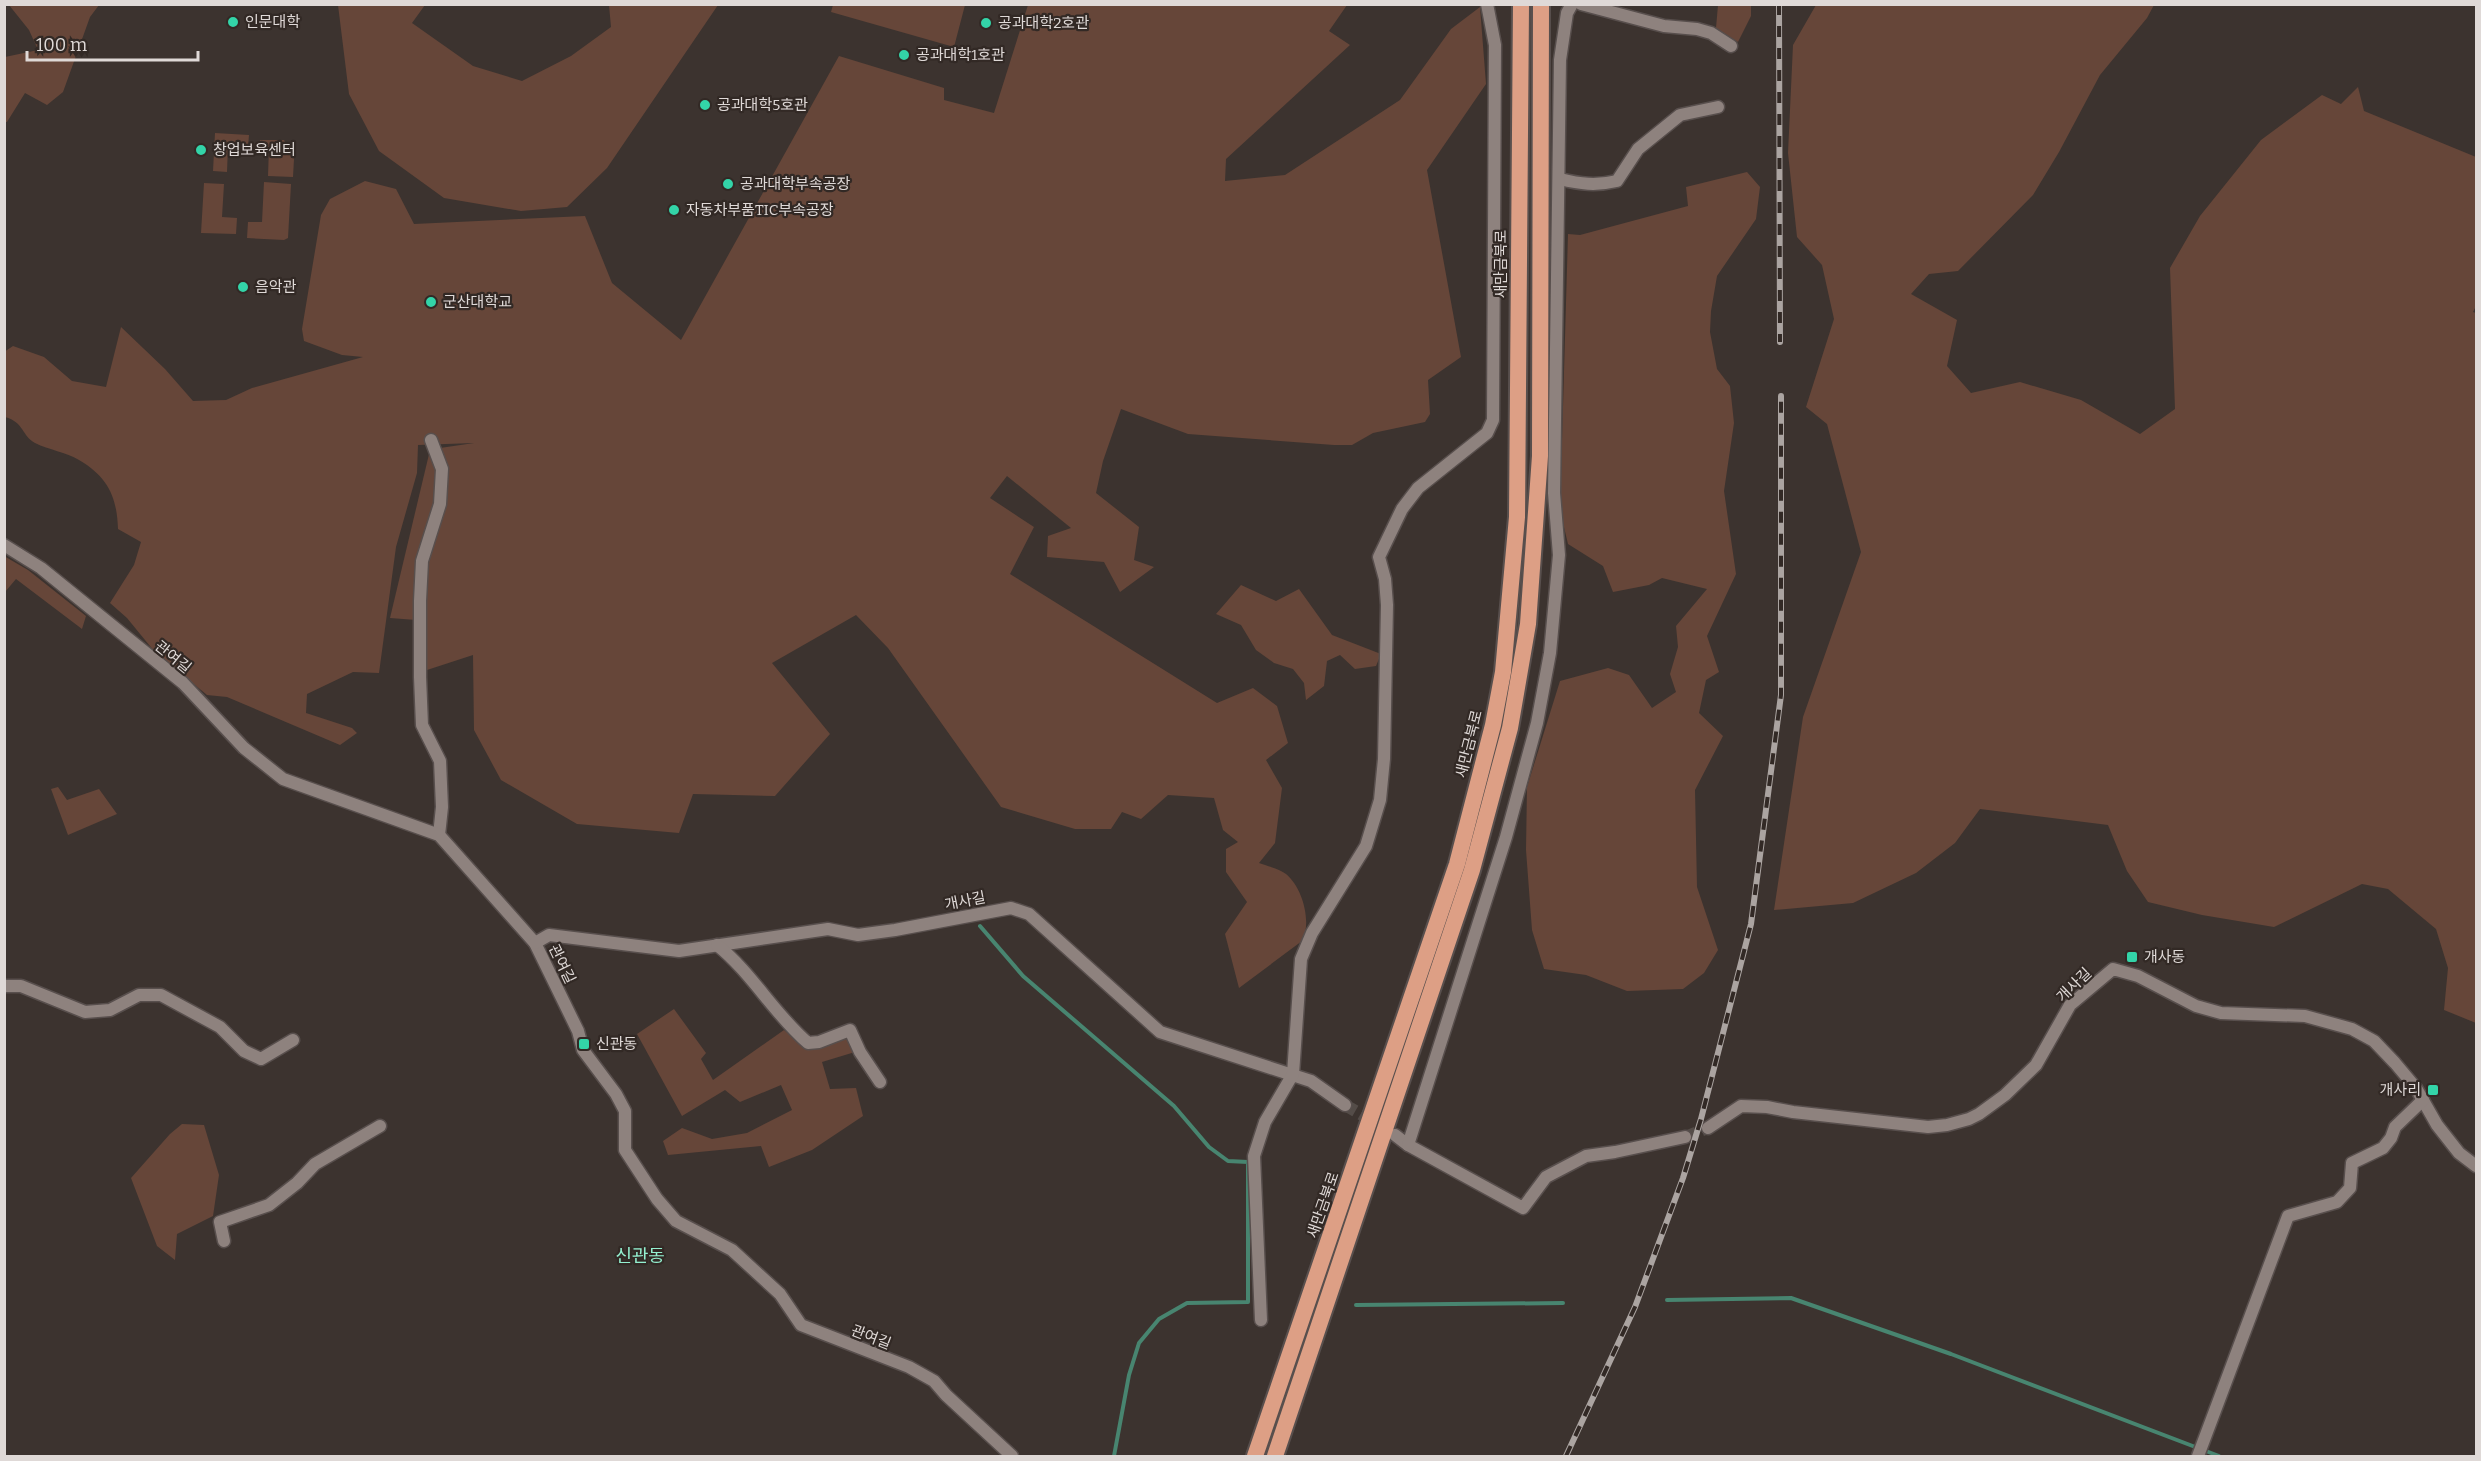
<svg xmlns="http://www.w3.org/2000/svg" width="2481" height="1461" font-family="Bitter,'Noto Sans KR',serif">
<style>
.green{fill:#664639}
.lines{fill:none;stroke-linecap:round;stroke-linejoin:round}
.stream{stroke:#488570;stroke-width:4}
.minor-tunnel{stroke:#544c48;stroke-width:12;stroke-dasharray:12 6;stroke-linecap:butt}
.minor-casing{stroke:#584f4d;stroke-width:15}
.trunk-casing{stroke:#584f4d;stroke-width:20}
.minor{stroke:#8e827e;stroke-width:12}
.trunk{stroke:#dd9f85;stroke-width:16}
.rail-casing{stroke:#aba4a1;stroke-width:6}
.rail{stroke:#322925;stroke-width:4;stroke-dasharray:11;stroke-linecap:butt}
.poi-dot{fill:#33d4a8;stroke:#322925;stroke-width:2}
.labels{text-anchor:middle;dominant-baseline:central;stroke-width:4.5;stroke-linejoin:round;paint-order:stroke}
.poi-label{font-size:15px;fill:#dfd9d7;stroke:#322925;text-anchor:start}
.street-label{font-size:15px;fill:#dfd9d7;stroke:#322925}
.quarter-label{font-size:18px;fill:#94f0d0;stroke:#322925}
</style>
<rect width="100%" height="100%" fill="#3c332f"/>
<g class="green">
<path d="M9,5h90l-9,12 -27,75 -16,13 -22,-12 -18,29h-2v-65l33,-7 -9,-20z"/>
<path d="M338,5h87l-13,18 61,43 49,15 49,-25 40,-29 -2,-22h109l-111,163 -40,39 -46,4 -77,-13 -65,-47 -30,-57z"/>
<path d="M833,5v-1l132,1 -11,42 -123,-35z"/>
<path d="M1028,5h319l-18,26 21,14 -124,114 -1,22 60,-6 115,-75 51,-71 29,-22 6,77 -59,86 34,187 -33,23 2,34 -5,8 -52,11 -21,12h-18l-146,-11 -67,-25 -18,52 -7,32 43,34 -5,33 20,7 -34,25 -16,-30 -57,-5 1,-21 23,-8 -64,-52 -17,22 44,29 -24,47 207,129 36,-15 24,18 11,37 -22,17 16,28 -7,55 -16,20c8,3 21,6 27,11 17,14 26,49 16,67l-63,47 -14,-54 22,-32 -21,-30v-23l12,-7 -15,-12 -9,-32 -46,-3 -27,24 -19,-7 -11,17h-36l-74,-22 -113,-159 -32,-33 -84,48 58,71 -55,62 -82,-2 -14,39 -102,-9 -76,-44 -27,-50 -1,-75 -46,15 -4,-73 5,-43 15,-44 5,-37 -8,-25 34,-5 -56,2 -1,28 -21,74 -17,126 -26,-1 -46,22 -1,19 46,15 5,5 -17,12 -113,-48 -20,-2 -53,-44 -27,-33 -17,-15 24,-38 7,-23 -23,-13c-1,-32 -10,-52 -39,-69 -13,-8 -30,-10 -44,-17 -13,-7 -11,-21 -30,-26l-1,-65 9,-6 31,11 28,24 34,6 15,-60 44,42 28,32 33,-1 26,-12 111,-31 -21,-2 -38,-14 -2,-12 19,-114 9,-16 35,-18 31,8 18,35 171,-8 27,67 69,57 158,-284 105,32v12l50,13z"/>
<path d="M1718,5h33v11l-13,26 -22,-14z"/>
<path d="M1816,5h338l-7,13 -47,57 -41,77 -26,43 -75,76 -29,3 -18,20 46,26 -10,46 24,27 49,-11 61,18 59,34 35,-25 -5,-141 30,-52 61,-76 61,-45 19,9 17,-17 6,24 112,46v149l-3,6 3,1v710l-32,-13 4,-42 -12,-39 -48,-40 -26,-5 -88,43 -72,-12 -54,-13 -21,-31 -19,-46 -128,-16 -25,34 -39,30 -63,30 -79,7 29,-193 58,-165 -34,-128 -21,-17 28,-88 -12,-54 -25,-28 -9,-84 5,-108z"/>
<path d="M215,133l34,2 -1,12 -20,-1 -1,26 -14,-1z"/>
<path d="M260,140h24l10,19 -1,18 -25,-1 1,-29h-10z"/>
<path d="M1747,172l13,15 -4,32 -39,57 -6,35 -1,21 7,37 13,17 4,37 -10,68 12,83 -29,62 12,36 -13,8 -7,33 24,23 -28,54 2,97 21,63 -14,23 -21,16 -56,2 -41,-16 -42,-6 -12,-39 -6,-80 1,-63 33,-106 48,-13 21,7 23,33 24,-16 -6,-18 8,-27 -2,-21 31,-37 -45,-11 -13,7 -36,7 -10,-26 -35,-22 -8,-34 8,-276 12,1 108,-29 -2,-19z"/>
<path d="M264,182l27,2 -3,54 -4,2 -37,-2 1,-16h14z"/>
<path d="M204,183l20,1 -2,33 15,1 -1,16 -35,-1z"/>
<path d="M430,450l8,24 -2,28 -20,118 -26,-2z"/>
<path d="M4,556l24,14 58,46 -4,13 -66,-50 -11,13z"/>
<path d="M1241,585l35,16 23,-12 33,46 49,19 -5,12 -21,3 -15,-14 -13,6 -3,25 -18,14 -2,-17 -11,-14 -19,-6 -18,-13 -15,-25 -25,-11z"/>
<path d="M58,787l9,13 32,-11 18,25 -49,21 -17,-46z"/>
<path d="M674,1009l32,44 -5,6 12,21 71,-50 26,20 37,-15 8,17 -33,10 8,27 26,-1 7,28 -51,34 -43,17 -8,-21 -93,9 -5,-14 19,-13 30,11 35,-6 45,-23 -11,-25 -41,17 -15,-12 -43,26 -45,-82z"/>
<path d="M182,1124l22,1 15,50 -6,41 -36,18 -2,26 -18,-14 -26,-68 39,-44z"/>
</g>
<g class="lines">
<g class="stream">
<path d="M980,926l43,50 151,130 35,41 19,14 20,1v140l-61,1 -28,16 -20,24 -10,32 -15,81"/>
<path d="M1667,1300l124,-2 160,56 268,102"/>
<path d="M1356,1305l207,-2"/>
</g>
<g class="minor-tunnel">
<path d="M1345,1105l31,18"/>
<path d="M1685,1137l23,-9"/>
</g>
<defs>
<g id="minor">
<path d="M1581,4l83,22 33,3 14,4 20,13"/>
<path d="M1560,179c20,5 36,7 57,2l21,-32 42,-34 38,-8"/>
<path d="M431,440l11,29 -2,35 -18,57 -2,40v76l2,48 18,36 2,46 -3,28"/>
<path d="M4,545l37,23 142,115 61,65 39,31 156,56 96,108 43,88 5,19 33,44 9,17v39l32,49 19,22 56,29 48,44 21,31 108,42 25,14 12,14 66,61"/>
<path d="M535,943l14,-8 130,16 149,-22 30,6 37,-5 116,-22 18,6 131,118 151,49 34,24"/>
<path d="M717,945c35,28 57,69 91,98l11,-1 31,-12 10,22 20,30"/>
<path d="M4,986h17l64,26 25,-2 29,-15h22l59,32 24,24 17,8 32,-19"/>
<path d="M1708,1128l33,-22 26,1 26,5 135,15 19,-2 22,-6 10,-5 26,-19 31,-30 34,-60 43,-36 25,7 58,30 25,7 84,3 47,13 22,12 21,22 21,25 21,37 22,28 17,13"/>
<path d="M1395,1135l13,10 115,63 23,-31 40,-21 29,-4 70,-15"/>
<path d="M1408,1145l98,-308 31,-114 13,-70 9,-98 -5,-62 6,-433 7,-47 5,-9"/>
<path d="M224,1241l-4,-19 49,-17 28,-22 18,-19 65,-38"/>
<path d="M1261,1320l-7,-164 11,-34 28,-48 8,-115 11,-26 54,-87 14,-46 4,-41 3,-154 -2,-26 -6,-22 23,-48 16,-21 69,-55 6,-13 2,-375 -8,-41"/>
<path d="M2198,1456l90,-240 49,-14 13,-14 2,-25 31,-15 8,-10 4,-11 28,-27"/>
</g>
<g id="trunk">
<path d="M1255,1456l202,-592 36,-139 10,-53 14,-155 4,-513"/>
<path d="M1275,1456l197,-586 38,-142 18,-104 12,-168 1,-452"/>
</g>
</defs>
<use href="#minor" class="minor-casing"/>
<use href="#trunk" class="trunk-casing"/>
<use href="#minor" class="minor"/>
<use href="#trunk" class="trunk"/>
<defs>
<g id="rail">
<path d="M1779,4l1,338"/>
<path d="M1566,1456l69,-149 48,-129 18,-59 50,-195 30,-229v-299"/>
</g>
</defs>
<use href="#rail" class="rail-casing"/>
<use href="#rail" class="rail"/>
</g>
<g class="poi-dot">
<circle cx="233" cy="22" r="6"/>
<circle cx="986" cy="23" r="6"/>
<circle cx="904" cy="55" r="6"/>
<circle cx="705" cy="105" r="6"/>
<circle cx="201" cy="150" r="6"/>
<circle cx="728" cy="184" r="6"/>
<circle cx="674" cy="210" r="6"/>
<circle cx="243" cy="287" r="6"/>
<circle cx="431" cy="302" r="6"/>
<rect x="2126" y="951" width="12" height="12" rx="3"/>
<rect x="578" y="1038" width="12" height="12" rx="3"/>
<rect x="2427" y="1084" width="12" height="12" rx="3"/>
</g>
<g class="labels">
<g class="poi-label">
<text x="245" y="22">인문대학</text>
<text x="998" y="23">공과대학2호관</text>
<text x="916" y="55">공과대학1호관</text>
<text x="717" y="105">공과대학5호관</text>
<text x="213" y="150">창업보육센터</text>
<text x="740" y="184">공과대학부속공장</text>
<text x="686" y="210">자동차부품TIC부속공장</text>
<text x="255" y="287">음악관</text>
<text x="443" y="302">군산대학교</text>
<text x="2144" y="957">개사동</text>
<text x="596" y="1044">신관동</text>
<text x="2421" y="1090" text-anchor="end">개사리</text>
</g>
<g class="street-label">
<text transform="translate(1501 264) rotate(-90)">새만금북로</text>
<text transform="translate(173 657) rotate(39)">관여길</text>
<text transform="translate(1469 744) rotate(-76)">새만금북로</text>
<text transform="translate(965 901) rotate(-11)">개사길</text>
<text transform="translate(562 964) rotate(64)">관여길</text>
<text transform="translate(2074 985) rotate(-44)">개사길</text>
<text transform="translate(1323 1205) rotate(-71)">새만금북로</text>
<text transform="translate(871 1337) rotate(21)">관여길</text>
</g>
<g class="quarter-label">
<text x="640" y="1256">신관동</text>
</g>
</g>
<rect width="2481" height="1461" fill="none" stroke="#dfd9d7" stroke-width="12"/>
<path d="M27 51v9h171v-9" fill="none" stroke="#dfd9d7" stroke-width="3"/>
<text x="36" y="51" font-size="18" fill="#dfd9d7" stroke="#322925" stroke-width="4.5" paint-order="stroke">100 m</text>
</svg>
